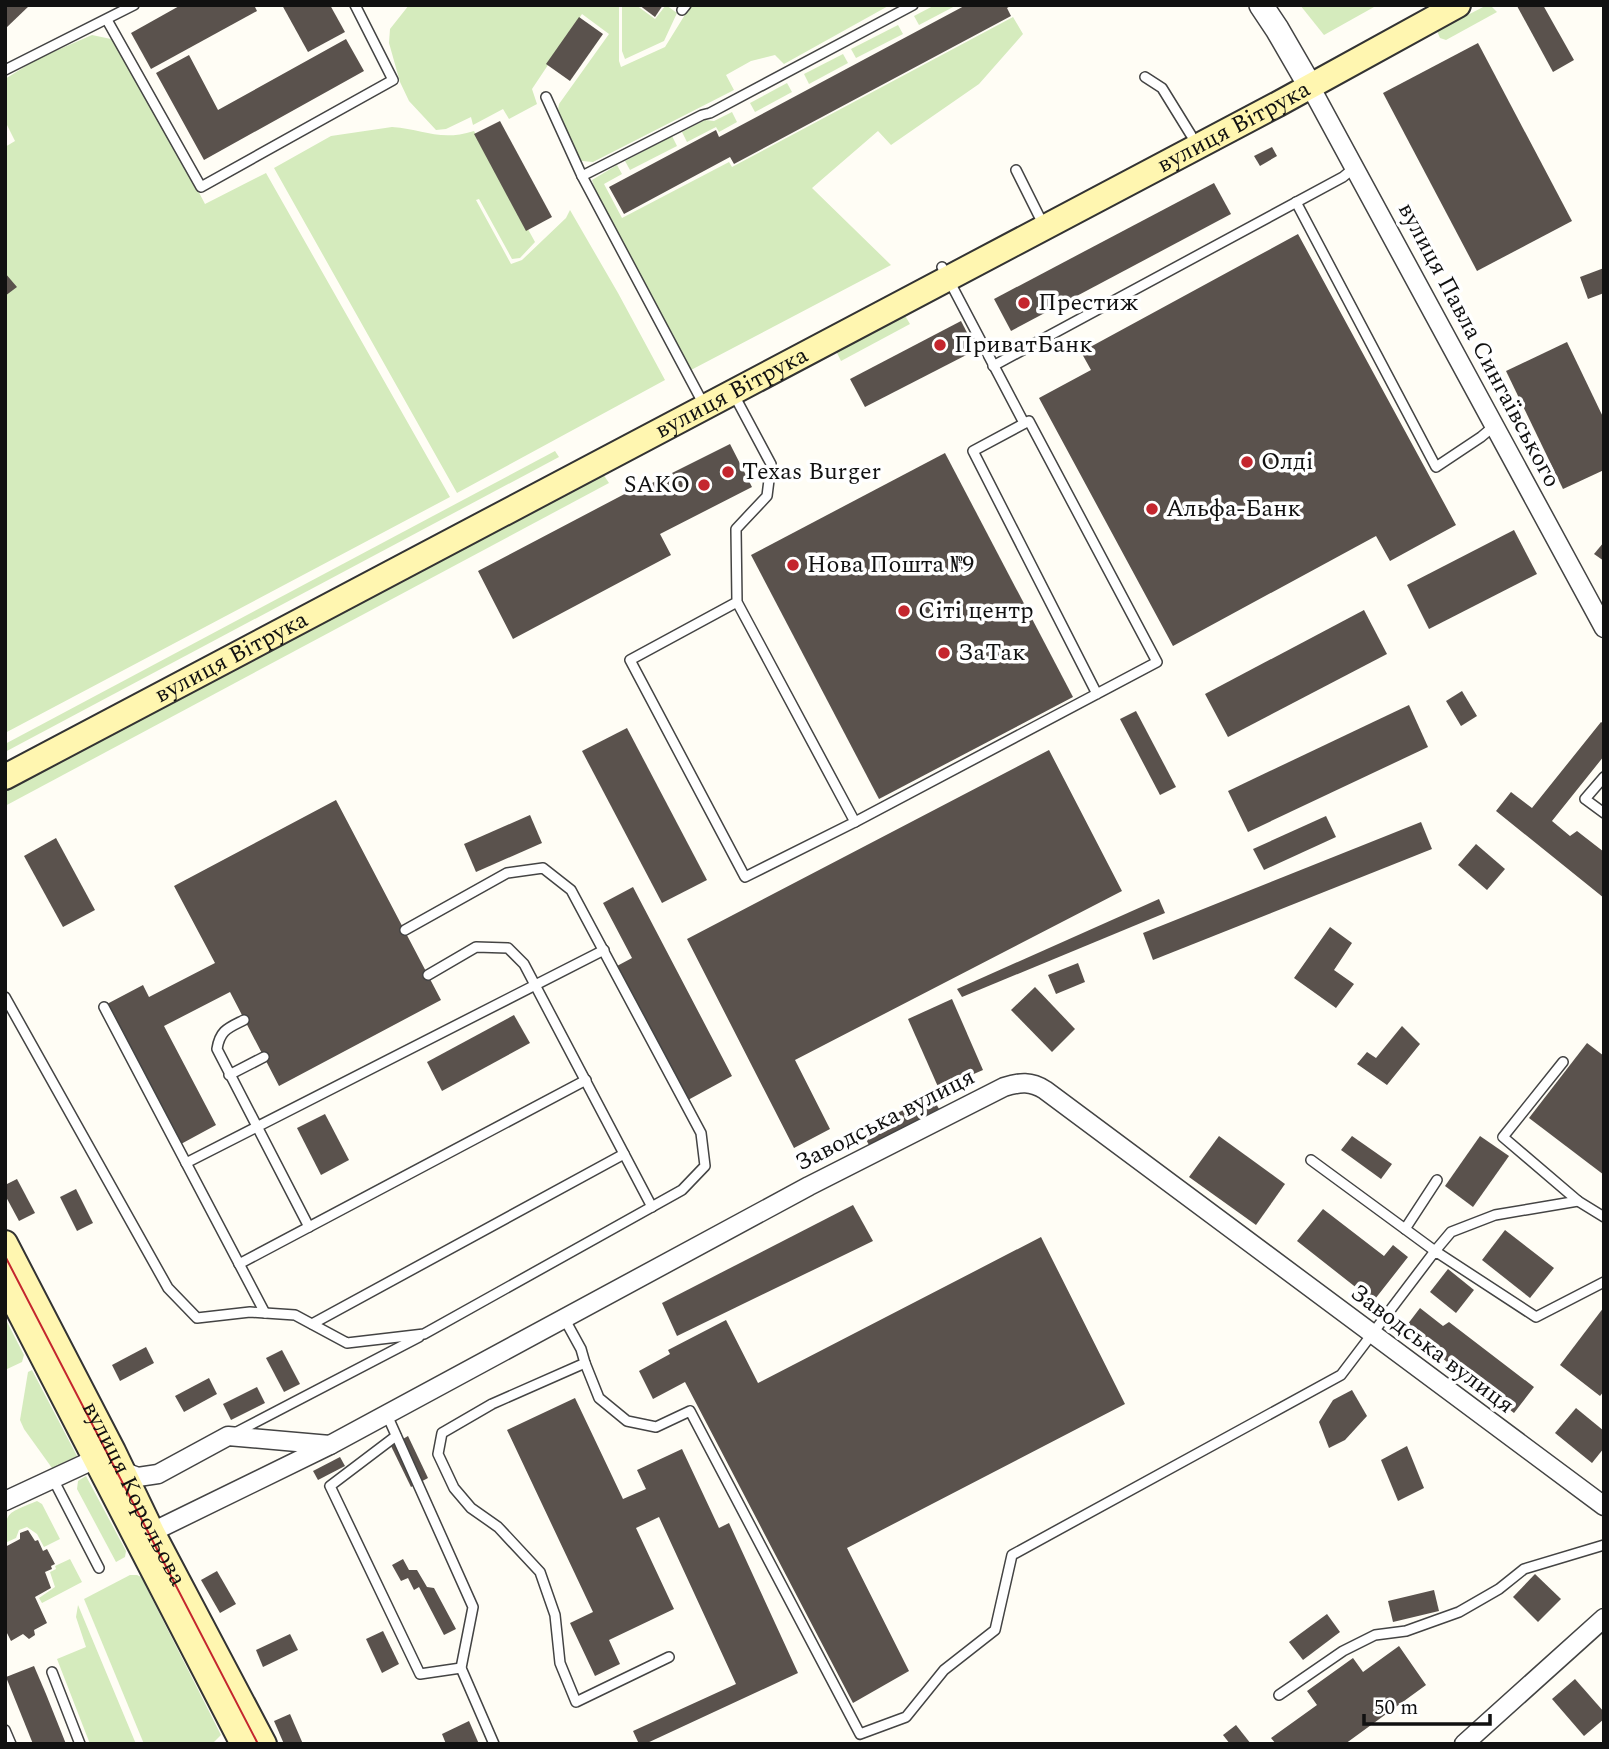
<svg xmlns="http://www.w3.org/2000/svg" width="1609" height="1749" font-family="Spectral,serif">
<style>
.green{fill:#d5ebbd}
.building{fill:#5a524d}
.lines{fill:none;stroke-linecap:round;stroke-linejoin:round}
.service-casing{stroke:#444;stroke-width:12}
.minor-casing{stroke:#444;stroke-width:21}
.tertiary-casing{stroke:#444;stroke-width:26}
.secondary-casing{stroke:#333;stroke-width:28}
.service{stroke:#fff;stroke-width:9}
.minor{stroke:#fff;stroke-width:18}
.tertiary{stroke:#fff;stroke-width:23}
.secondary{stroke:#fff6b0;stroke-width:24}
.tram{stroke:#c4262e;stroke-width:2}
.poi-dot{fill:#c4262e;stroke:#fff;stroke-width:2.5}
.labels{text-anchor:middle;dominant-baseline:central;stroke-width:7;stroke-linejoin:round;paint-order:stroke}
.street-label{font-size:24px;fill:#111;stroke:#fff}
.poi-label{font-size:24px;fill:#111;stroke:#fff;text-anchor:start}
</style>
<rect width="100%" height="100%" fill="#fffdf5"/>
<g class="green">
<path d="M409,5h210v56l2,6 44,-20 26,-42h199l-106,59 -9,-9 -24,6 -25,14 8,15 -141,72 -11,-1 -5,-4c-9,-17 -22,-34 -18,-53l50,-70 -27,-20 -50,75 5,15 -28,15 -6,-10 -30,16 -2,-8 -25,12 -10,1 -27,-29 -9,-19 -11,-39 1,-14z"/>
<path d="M622,5h14l19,14 11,-14 11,8 -13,28 -39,18 -3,-8z"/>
<path d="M935,5h22l-38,20 -5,-9z"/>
<path d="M1300,5l74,2 -50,28z"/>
<path d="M1485,6l7,1 5,5 -51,28 -6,-2 -3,-7z"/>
<path d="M1013,17l10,17 -44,50 -88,61 -13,-14 -66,57 79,77 -200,105 -96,-180 -3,-10 25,-15 5,9 -18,10 18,34 107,-56 3,5z"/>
<path d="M898,25l5,9 -47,24 -5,-9z"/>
<path d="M92,35l19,4 5,4 46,79 43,82 61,-31 184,324 -445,236v-586l10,-6 -10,-20v-42l32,-20z"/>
<path d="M843,54l5,9 -39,21 -5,-10z"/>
<path d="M787,83l5,9 -37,20 -5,-9z"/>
<path d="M732,112l5,10 -18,10 -3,-5 -29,15 -5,-10 23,-12 9,1z"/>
<path d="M392,127c32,2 47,15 82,4l61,111 -15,16 -8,1 -33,-60 -3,1 35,64 11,-4 44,-42 4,-8 48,83 47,87 -208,113 -183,-325 57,-32z"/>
<path d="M672,136l5,10 -47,24 -5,-9z"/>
<path d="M904,314l6,10 -69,37 -5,-10z"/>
<path d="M555,451l4,6 -554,295v-8z"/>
<path d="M603,474l6,9 -604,323v-15z"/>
<path d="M5,1318l19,37 -2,7 -17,8z"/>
<path d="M32,1370l45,86 -25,12 -28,-39 -4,-9 8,-48z"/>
<path d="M86,1476l40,75 -1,6 -9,5 -39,-73 1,-8z"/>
<path d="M37,1501l5,3 18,35 -16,8 -7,-13 -10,-7 -8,3 -3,8 -11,5c0,-33 2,-29 32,-42z"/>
<path d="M70,1559l12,23 -40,21 -3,-5 16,-11 -5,-15 6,-3 -1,-3z"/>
<path d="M130,1575h7l4,2 80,158 -9,9h-68l-60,-145z"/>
<path d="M78,1605l58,139h-46l-33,-85 29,-12 -10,-30z"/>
</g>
<g class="building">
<path d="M5,5h25l-25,24z"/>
<path d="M181,5h73l3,6 -106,58 -20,-36z"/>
<path d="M282,5h48l15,27 -37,20z"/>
<path d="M639,5h24l-8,12z"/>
<path d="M966,5h46l-5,3 4,8 -277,148 -4,-7 -106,57 -15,-27 107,-57 3,7z"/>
<path d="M1519,5h24l31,55 -21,12 -36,-66z"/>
<path d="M579,17l24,17 -33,47 -24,-17z"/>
<path d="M346,39l18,32 -160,89 -48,-87 33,-18 29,55z"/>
<path d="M1478,43l94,178 -95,50 -94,-178z"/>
<path d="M500,121l52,96 -26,14 -52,-97z"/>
<path d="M1272,147l5,9 -17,10 -6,-10z"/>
<path d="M1214,183l17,31 -220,117 -17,-32z"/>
<path d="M1298,234l158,291 -66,36 -14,-25 -203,110 -134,-248 52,-28 -10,-18z"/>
<path d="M1604,268v25l-16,6 -8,-22z"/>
<path d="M5,273l12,14 -12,9z"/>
<path d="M961,321l15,29 -111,57 -15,-28z"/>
<path d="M1567,342l37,77v51l-41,19 -57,-118z"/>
<path d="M730,444l22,43 -92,47 11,21 -158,84 -35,-68 158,-83 2,2z"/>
<path d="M945,453l128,244 -194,102 -128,-244z"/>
<path d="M1514,530l23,44 -108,55 -22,-44z"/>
<path d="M1604,542v19l-10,-7z"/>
<path d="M1364,610l23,44 -159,83 -23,-43z"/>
<path d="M1462,691l15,25 -16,10 -15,-25z"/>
<path d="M1409,705l19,42 -180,85 -20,-41z"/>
<path d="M1136,711l40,76 -16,8 -40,-76z"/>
<path d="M1601,722l3,2v32l-52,65 18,15 7,-5 27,21v46l-108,-87 15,-19 21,16z"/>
<path d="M627,728l80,152 -45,23 -80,-152z"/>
<path d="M1049,750l73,141 -327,169 35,69 -36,19 -107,-209z"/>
<path d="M336,800l105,200 -162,86 -49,-94 -66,34 52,99 -35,19 -74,-140 36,-19 6,12 66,-34 -41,-77z"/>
<path d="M530,815l12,28 -66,29 -12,-28z"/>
<path d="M1326,816l10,21 -72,33 -11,-21z"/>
<path d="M1421,822l11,27 -279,111 -10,-27z"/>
<path d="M56,838l39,72 -32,17 -39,-71z"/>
<path d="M1476,844l29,25 -18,21 -29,-25z"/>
<path d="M633,887l99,189 -44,24 -71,-134 15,-8 -29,-55z"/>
<path d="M1159,899l6,14 -203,84 -5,-8z"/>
<path d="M1330,927l22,16 -18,27 20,14 -18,24 -42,-30z"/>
<path d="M1078,963l7,19 -29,12 -8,-19z"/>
<path d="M1035,987l40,42 -23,23 -41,-42z"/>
<path d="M952,999l31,71 -44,19 -31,-70z"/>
<path d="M514,1015l16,28 -88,48 -15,-29z"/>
<path d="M1402,1026l18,18 -33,41 -30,-21 10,-12 9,6z"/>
<path d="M1587,1043l17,13v119l-75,-57z"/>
<path d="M931,1095l8,14 -70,36 -7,-13z"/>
<path d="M325,1114l24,46 -28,15 -24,-47z"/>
<path d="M1219,1136l66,48 -29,41 -67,-48z"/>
<path d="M1352,1136l40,28 -11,15 -40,-29z"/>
<path d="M1480,1136l29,20 -36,51 -28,-21z"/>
<path d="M17,1179l18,34 -16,8 -14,-26v-10z"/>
<path d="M76,1189l17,34 -16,8 -17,-34z"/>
<path d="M853,1205l20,36 -196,95 -15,-33z"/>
<path d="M1323,1209l61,47 9,-11 15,12 -40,51 -15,-12 5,-7 -61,-48z"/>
<path d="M1505,1230l49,38 -24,30 -48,-38z"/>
<path d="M1041,1237l84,167 -278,144 62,123 -56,32 -168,-321 -32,17 -14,-28 31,-17 -2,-4 58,-30 32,63z"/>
<path d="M1448,1269l26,21 -18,23 -26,-21z"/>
<path d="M1604,1307v84l-4,5 -40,-31z"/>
<path d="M1420,1308l23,18 6,-4 85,65 -20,26 -110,-84z"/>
<path d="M146,1347l8,16 -34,18 -8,-16z"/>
<path d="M282,1350l18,34 -16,8 -18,-34z"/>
<path d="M209,1378l8,16 -33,18 -9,-16z"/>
<path d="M257,1387l8,16 -34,17 -8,-16z"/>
<path d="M1352,1390l15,26 -22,24 -16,8 -10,-26 14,-22z"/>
<path d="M575,1398l48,101 23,-10 -9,-19 45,-21 37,79 10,-5 69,150 -153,71h-6l-6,-13 103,-47 -77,-167 -23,11 38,81 -65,31 11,24 -25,12 -25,-53 23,-11 -86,-182z"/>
<path d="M1576,1408l28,23v17l-12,15 -37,-30z"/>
<path d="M408,1436l20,42 -17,9 -20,-41z"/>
<path d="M1407,1446l17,42 -26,13 -17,-41z"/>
<path d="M340,1457l5,9 -27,14 -5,-9z"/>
<path d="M28,1530l7,11 3,-1 5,11 4,-2 8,15 -4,2 1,3 -7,3 6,16 -16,9 12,26 -13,7 1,5 -6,4 -6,-5 -12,7 -6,-12v-82l15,-8v-6z"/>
<path d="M403,1559l6,11h8l10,17 7,1 22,41 -12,6 -25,-48 -5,3 -6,-12 -7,3 -9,-16z"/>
<path d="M217,1571l19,33 -16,9 -19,-33z"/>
<path d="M1535,1574l26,25 -23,23 -25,-25z"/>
<path d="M1434,1590l5,21 -46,11 -5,-21z"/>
<path d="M1327,1614l13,18 -37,28 -14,-18z"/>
<path d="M383,1631l16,33 -17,9 -16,-34z"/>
<path d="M290,1634l8,16 -35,17 -7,-17z"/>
<path d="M1399,1646l27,39 -81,59h-69l-5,-6 46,-33 -10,-14 46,-33 10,14z"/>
<path d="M34,1666l12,28 20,50h-33l-27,-67z"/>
<path d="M1575,1679l29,33v7l-20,17 -32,-37z"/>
<path d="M290,1714l13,30h-19l-10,-23z"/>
<path d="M469,1721l10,23h-33l-4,-10z"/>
<path d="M1236,1725l15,19h-21l-7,-9z"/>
</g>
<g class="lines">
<defs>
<g id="service">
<path d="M682,10l4,-5"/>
<path d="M107,20l94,167 192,-107 -38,-75"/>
<path d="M5,70l129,-65"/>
<path d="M1145,77l17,11 29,47"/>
<path d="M546,97l36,79 122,229"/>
<path d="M1016,170l23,46"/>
<path d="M582,176l120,-61 8,-2 203,-108"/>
<path d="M1296,202l140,265 45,-30 13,-11"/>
<path d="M942,267l82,156"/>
<path d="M993,366l350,-189 12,-10"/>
<path d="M733,393l38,71 -4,32 -31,33 1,73 118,220 -110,55 -115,-217 107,-58"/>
<path d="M1604,777l-19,22 19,14"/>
<path d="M855,822l302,-160 -128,-241 -56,30 124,243"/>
<path d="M428,975l48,-28 32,1 16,16 128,243"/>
<path d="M5,997l163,291 29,30 53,-6 45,3 52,28 77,-9 258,-144 23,-24 -4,-33 -130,-243 -28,-22 -36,5 -102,57"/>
<path d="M104,1007l161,306"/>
<path d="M244,1020c-16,8 -24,10 -27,29l92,178"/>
<path d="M1563,1062l-60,75 75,64 26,16"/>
<path d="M229,1075l35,-18"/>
<path d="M1311,1160l124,91 16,-19 44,-17 83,-14"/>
<path d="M186,1163l418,-213"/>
<path d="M1405,1229l32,-49"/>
<path d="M239,1264l347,-184"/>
<path d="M564,1318l17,31 4,14 -93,41 -50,29 -4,21 16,34 17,20 27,19 42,45 15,43 5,48 16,39 93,-45"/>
<path d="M312,1324l312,-170"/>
<path d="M585,1363l14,35 28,23 29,6 34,-16 170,323 46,-17 38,-47 51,-40 17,-75 329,-180 94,-124 101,66 68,-35"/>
<path d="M387,1415l86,192 -12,61 33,76"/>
<path d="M233,1434l186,-97"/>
<path d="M396,1436l-66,50 90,188 41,-6"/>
<path d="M53,1479l46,89"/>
<path d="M52,1672l28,72"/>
<path d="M1279,1695l64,-44 32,-16 31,-4 53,-19 40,-23 25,-20 80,-24"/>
<path d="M5,1730l6,14"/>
</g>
<g id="minor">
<path d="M1310,86l294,542"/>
<path d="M122,1471l16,6 20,-3 70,-38 102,9"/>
<path d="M5,1501l99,-46"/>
<path d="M152,1532l178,-87 479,-259 195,-99c16,-5 27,-6 41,3l559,416"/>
<path d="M1464,1744l140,-126"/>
</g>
<path id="tertiary" d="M1261,5l16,24 33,57"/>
<g id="secondary">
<path id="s1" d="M5,777l1273,-673 180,-99"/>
<path id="s2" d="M5,1243l108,208 39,81 112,212"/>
<path d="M5,1284l238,460"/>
</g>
</defs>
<use href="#service" class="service-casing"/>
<use href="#minor" class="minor-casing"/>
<use href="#tertiary" class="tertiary-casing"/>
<use href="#secondary" class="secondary-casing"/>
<use href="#service" class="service"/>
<use href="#minor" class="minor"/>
<use href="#tertiary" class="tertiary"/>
<use href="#secondary" class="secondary"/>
<path class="tram" d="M5,1256l253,488"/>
</g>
<g class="poi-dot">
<circle cx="1024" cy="303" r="7"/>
<circle cx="940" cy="345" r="7"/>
<circle cx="1247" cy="462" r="7"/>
<circle cx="728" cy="472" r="7"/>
<circle cx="704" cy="485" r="7"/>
<circle cx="1152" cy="509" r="7"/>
<circle cx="793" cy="565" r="7"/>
<circle cx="904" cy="611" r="7"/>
<circle cx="944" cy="653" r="7"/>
</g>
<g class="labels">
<g class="street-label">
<text stroke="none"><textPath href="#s1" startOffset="1390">вулиця Вітрука</textPath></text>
<text transform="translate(1479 345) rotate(62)">вулиця Павла Сингаївського</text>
<text stroke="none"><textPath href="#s1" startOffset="822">вулиця Вітрука</textPath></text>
<text stroke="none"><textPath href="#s1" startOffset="256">вулиця Вітрука</textPath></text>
<text transform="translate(885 1120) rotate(-27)">Заводська вулиця</text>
<text transform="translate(1432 1349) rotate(37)">Заводська вулиця</text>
<text stroke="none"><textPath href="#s2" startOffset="282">вулиця Корольова</textPath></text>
</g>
<g class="poi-label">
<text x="1038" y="303">Престиж</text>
<text x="954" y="345">ПриватБанк</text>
<text x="1261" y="462">Олді</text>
<text x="742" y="472">Texas Burger</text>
<text x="690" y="485" text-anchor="end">SAKO</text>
<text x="1166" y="509">Альфа-Банк</text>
<text x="807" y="565">Нова Пошта №9</text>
<text x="918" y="611">Сіті центр</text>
<text x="958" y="653">ЗаТак</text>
</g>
</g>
<rect width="1609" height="1749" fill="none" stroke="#111111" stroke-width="14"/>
<path d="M1364 1714v10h126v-10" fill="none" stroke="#111111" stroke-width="3.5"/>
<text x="1374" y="1714" font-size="21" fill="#111111" stroke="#ffffff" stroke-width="5" paint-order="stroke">50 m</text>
</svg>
